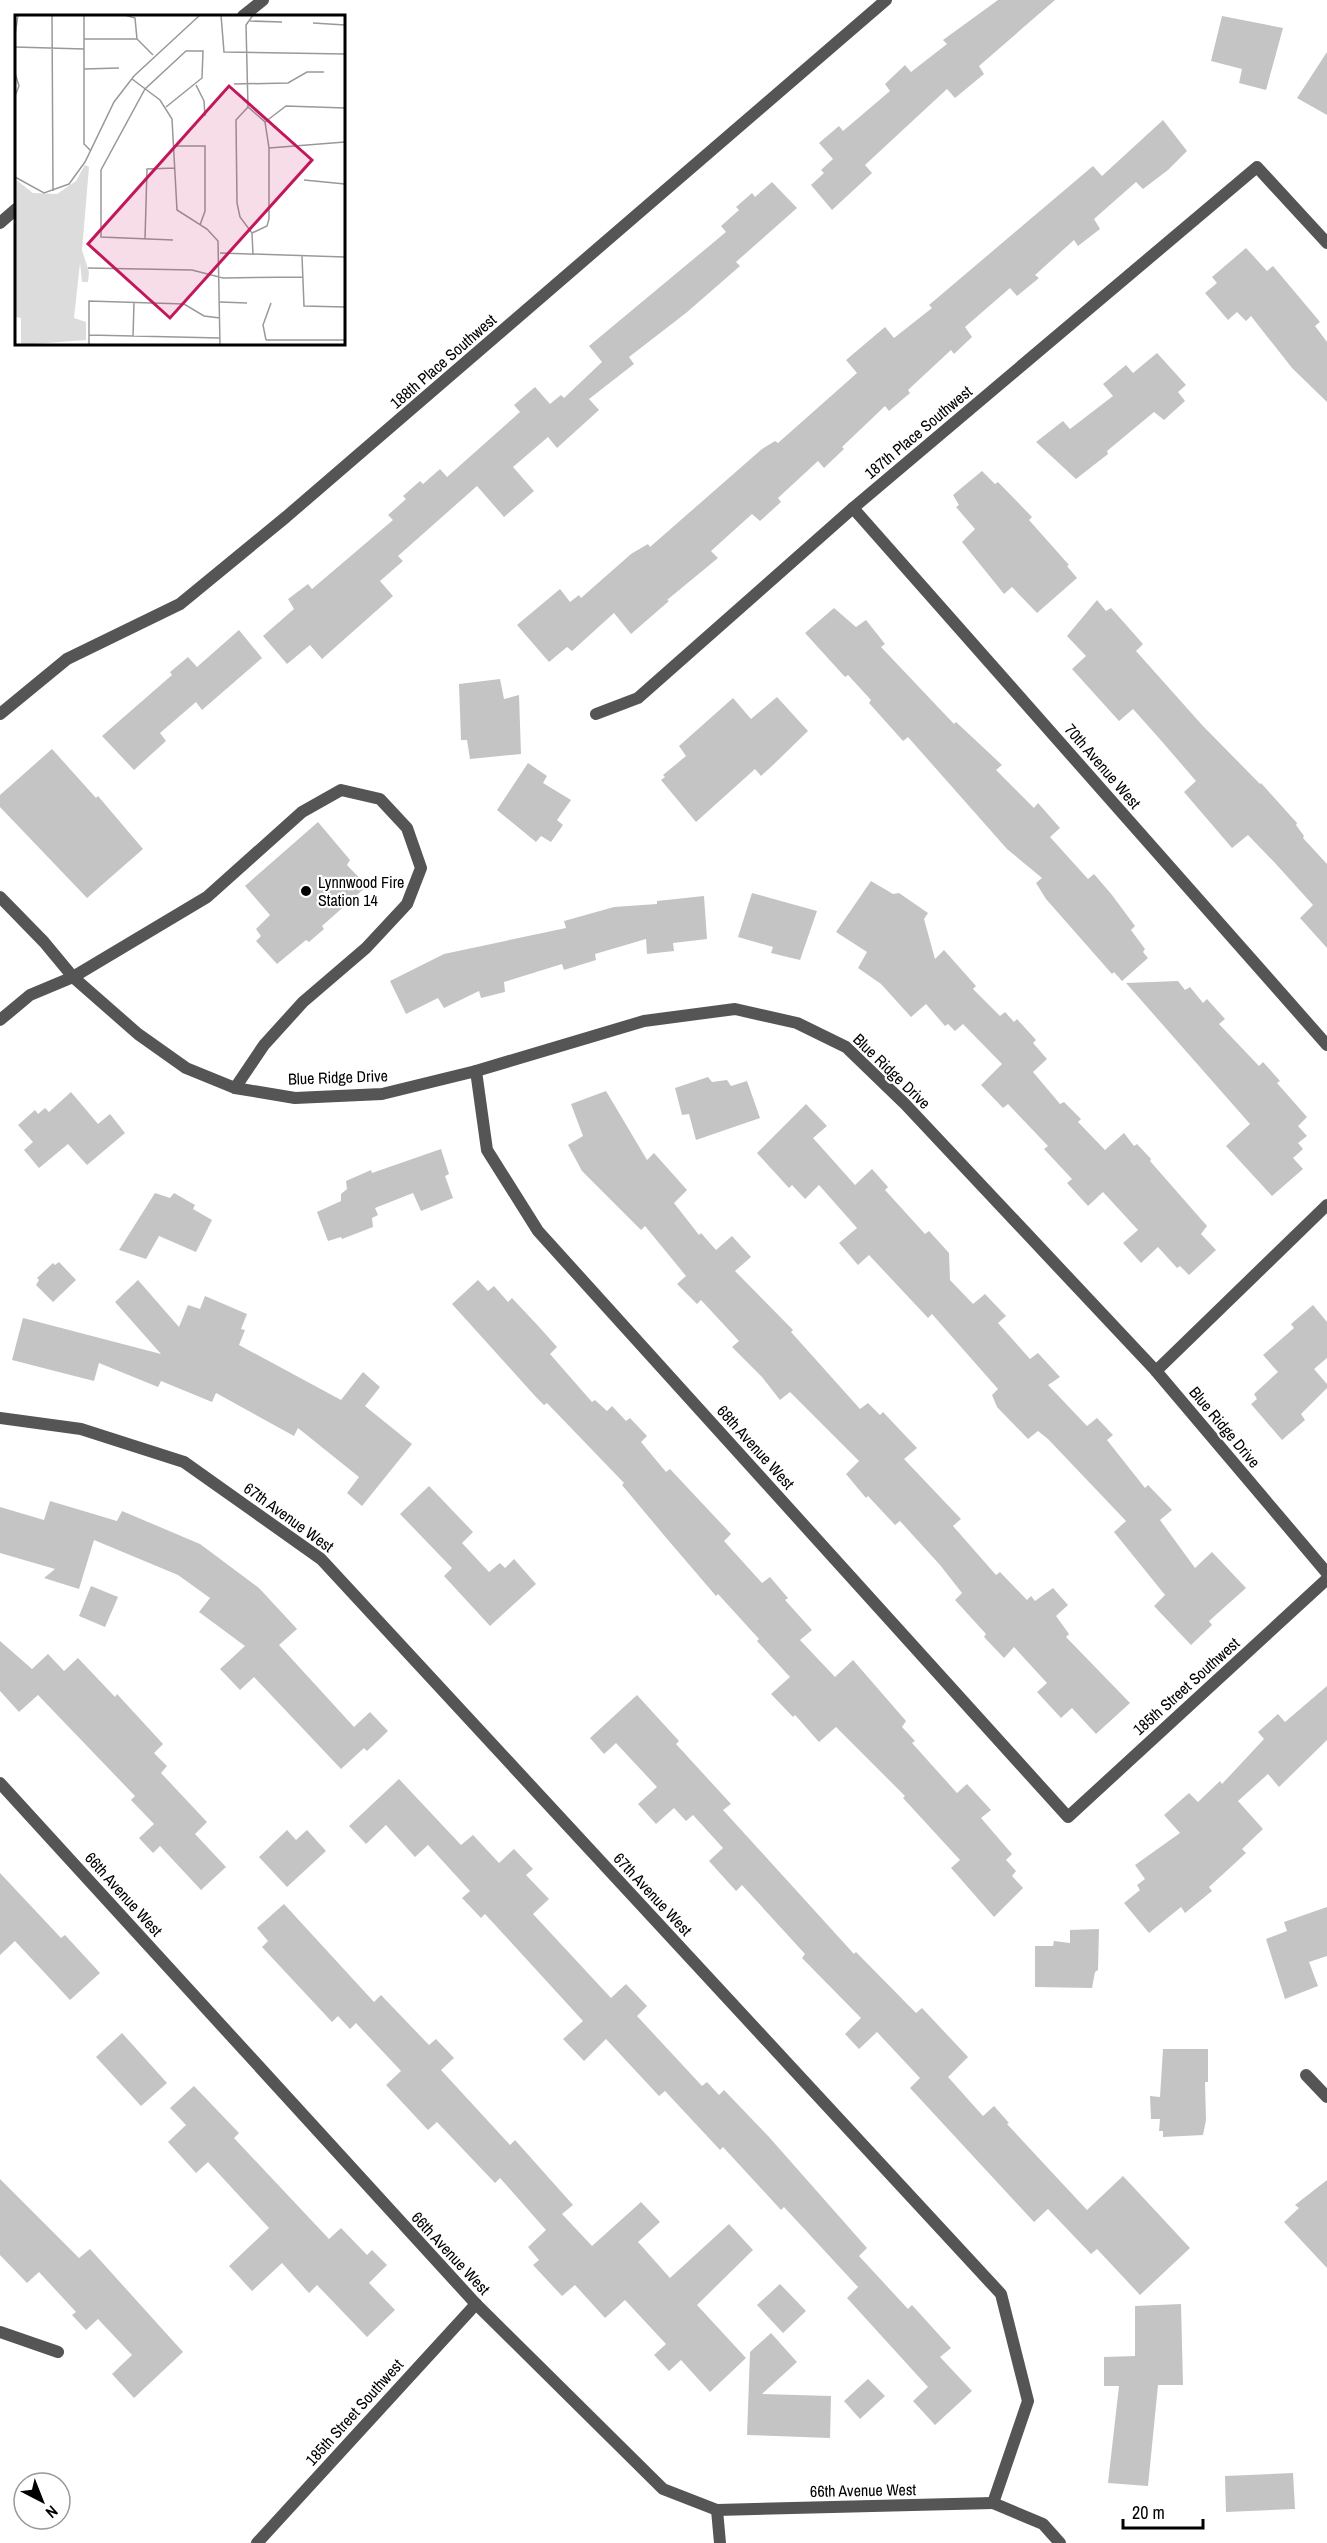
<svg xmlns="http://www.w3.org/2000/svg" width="1327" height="2543" font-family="'Archivo Narrow',sans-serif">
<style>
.building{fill:#c4c4c4}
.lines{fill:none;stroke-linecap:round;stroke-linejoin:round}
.service{stroke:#555;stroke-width:12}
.minor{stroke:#555;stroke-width:12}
.tertiary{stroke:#555;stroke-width:12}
.poi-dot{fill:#000;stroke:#fff;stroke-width:2}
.labels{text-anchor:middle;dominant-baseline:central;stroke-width:4.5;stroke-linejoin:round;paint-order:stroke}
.street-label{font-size:16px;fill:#000;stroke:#fff}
.poi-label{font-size:16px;fill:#000;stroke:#fff;text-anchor:start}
.inset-road{fill:none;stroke:#999;stroke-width:1.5}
.view{fill:#c2185b;fill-opacity:0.15;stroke:#c2185b;stroke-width:3}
.inset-edge{fill:none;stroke:#000;stroke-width:3}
</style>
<rect width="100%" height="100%" fill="#fff"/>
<g class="building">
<path d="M998,0h57l-76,66 5,8 -29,24 -8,-9 -82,76 7,8 -40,37 -21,-25 13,-12 -3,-3 12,-11 -14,-16 20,-17 4,5 47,-40 -5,-7 20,-19 6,7 36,-28 -4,-4z"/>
<path d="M1222,16l61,12 -17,62 -27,-7 3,-14 -31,-8z"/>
<path d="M1327,52v63l-30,-17z"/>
<path d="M1163,120l24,31 -19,19 -25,19 -7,-7 -42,37 6,10 -22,17 -4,-6 -39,35 4,3 -22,18 -7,-8 -45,39 7,10 -18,17 -3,-4 -43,40 2,3 -21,18 -4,-5 -43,41 2,2 -20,19 -6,-7 -40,37 3,4 -21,19 -8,-7 -41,37 7,7 -51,42 2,1 -38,33 -17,-21 -42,38 -5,-4 -18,15 -32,-37 43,-36 10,13 9,-7 2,3 50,-44 17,-10 2,3 112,-98 13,-8 3,2 79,-70 -11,-13 39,-33 9,11 38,-30 -3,-3 164,-139 9,10z"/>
<path d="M772,182l25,26 -61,54 4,4 -54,47 -57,44 5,7 -45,35 10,11 -42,38 -9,-11 -35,30 21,24 -30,26 -27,-31 -79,70 5,5 -23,20 13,15 -71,63 -12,-14 -23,19 -24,-28 31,-27 -6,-10 20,-15 4,5 81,-69 -5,-5 18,-16 -3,-3 17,-15 3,3 17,-15 7,8 73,-65 -6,-7 21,-18 15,17 11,-9 3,3 38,-36 -13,-16 137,-114 -5,-6 18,-16 -3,-3 16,-14 3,4z"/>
<path d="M1246,248l21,23 6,-5 47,56 -5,4 12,16v60l-35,-34 -41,-52 -5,5 -9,-9 -9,8 -23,-27 12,-10 -5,-6z"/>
<path d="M1157,353l29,32 -8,7 7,9 -21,19 -10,-8 -47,39 1,3 -32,25 -40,-37 27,-21 7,8 43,-33 -10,-12 23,-19 7,8z"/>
<path d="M982,471l13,13 3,-2 34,35 -3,3 40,45 -2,1 10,12 -40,35 -25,-26 -8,7 -42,-52 13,-13 -19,-22 3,-2 -6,-10z"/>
<path d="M1097,600l9,11 5,-3 32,36 -7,7 66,74 58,59 1,-1 36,40 -1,2 8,11 -1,2 24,26v84l-27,-30 13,-13 -38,-42 -27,-28 -16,13 -48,-56 12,-11 -38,-44 -25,-28 -14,12 -47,-52 14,-13 -19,-20z"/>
<path d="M834,608l22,19 10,-7 19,24 -4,3 73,77 2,-2 46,43 -6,5 38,38 4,-5 22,25 -10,9 38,42 6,-5 18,21 23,31 -4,4 14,19 -2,3 5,6 -26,23 -8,-9 -2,2 -66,-75 -10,-16 6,-5 -35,-29 -99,-112 -5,4 -34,-38 2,-3 -23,-25 -3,2 -40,-44z"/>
<path d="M239,630l23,28 -60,52 -6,-8 -36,31 6,8 -32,29 -32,-34 70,-61 -2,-3 18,-15 9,10z"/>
<path d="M500,679l4,20 15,-4 2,59 -51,5 -3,-19h-6l-2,-56z"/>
<path d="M777,697l31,34 -36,35 -11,10 -6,-7 -59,53 -35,-42 4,-3 -2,-2 23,-19 -7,-10 54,-48 18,21z"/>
<path d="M52,749l44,49 2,-2 45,53 -56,49 -87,-91v-12z"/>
<path d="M528,763l19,13 -4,7 28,17 -14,20 6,5 -12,17 -10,-6 -5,6 -39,-32z"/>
<path d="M318,822l32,38 -3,5 20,21 -45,40 2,3 -15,13 -3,-2 -29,24 -21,-23 5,-5 -5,-7 14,-14 -25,-29z"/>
<path d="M871,881l22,13 6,-1 29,20 -4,6 11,40 9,-9 32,36 -3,3 27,27 5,-4 9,10 3,-3 19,21 -3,3 14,16 -14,13 27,32 4,-2 17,17 -3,3 27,28 19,-17 10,13 3,-2 14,15 -1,2 57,65 -6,8 15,16 -27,25 -9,-9 -3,2 -19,-21 -17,16 -18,-20 15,-13 -35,-38 -15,14 -21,-23 5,-4 -28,-30 4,-3 -40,-42 -5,4 -22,-23 21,-21 -39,-40 -8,7 -7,-7 -3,2 -19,-22 -15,13 -30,-33 -23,-16 9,-16 -31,-20z"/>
<path d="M752,893l65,18 -17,49 -29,-7 2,-6 -35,-10z"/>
<path d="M704,896l3,43 -34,4 1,8 -27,3 -1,-15 -51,15 1,6 -32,10 -2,-6 -58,18 1,10 -24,6 -2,-7 -35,17 -6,-10 -32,16 -16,-33 54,-27 122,-26 -2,-7 50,-14 43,-3v-3z"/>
<path d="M1178,981l7,9 5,-3 13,16 4,-4 18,20 -6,5 40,42 4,-4 17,19 -3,2 30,34 -9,9 9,10 -9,7 5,6 -10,9 10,11 -31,27 -46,-50 24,-22 -124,-141z"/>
<path d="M708,1077l4,5 15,-2 4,6 16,-5 13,37 -64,22 -7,-26 -7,1 -7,-27z"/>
<path d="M606,1091l41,69 7,-7 33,37 -13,13 25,32 2,-2 15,17 16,-14 19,21 -16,14 58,59 -2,2 69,77 8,-6 12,12 3,-3 34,36 -13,11 57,60 -8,7 43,49 4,-3 27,28 4,-4 4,5 18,-13 15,17 -12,11 13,18 -3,3 64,66 -34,31 -24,-26 -11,10 -24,-26 10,-9 -33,-36 -10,11 -20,-21 2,-3 -31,-34 7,-7 -22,-28 -40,-44 -5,4 -27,-29 -2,2 -20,-24 13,-13 -69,-69 -10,8 -18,-23 -30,-30 7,-6 -38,-41 -4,4 -20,-20 9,-8 -41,-50 -4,4 -59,-59 -14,-26 15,-9 -12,-32z"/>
<path d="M71,1092l27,32 12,-10 15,19 -38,32 -19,-21 -29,24 -15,-18 9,-8 -15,-17 17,-15 3,4 7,-6 4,4z"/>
<path d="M806,1104l21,22 -14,12 42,47 17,-16 16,18 -3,3 40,44 4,-3 20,22 1,27 23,24 12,-10 21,22 -8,7 32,36 8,-6 22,24 -12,8 39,41 10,-8 16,17 -6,5 38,48 3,-3 24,25 -12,10 35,48 17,-16 34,36 -37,33 3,4 -21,20 -37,-39 11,-11 -51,-63 12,-11 -78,-82 -10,-8 -10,8 -31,-32 -5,-12 6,-6 -66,-75 -4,4 -59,-63 -11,10 -19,-22 18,-15 -38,-43 -14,14 -13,-14 -3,3 -32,-35z"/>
<path d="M441,1149l8,25 -4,2 8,22 -32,13 -8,-18 -38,15 3,7 -6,3 1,9 -31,12 -1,-2 -13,4 -11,-29 24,-11v-7l6,-5 -1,-8 25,-11 1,3z"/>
<path d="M155,1193l15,5 4,-5 21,12 -2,4 19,11 -16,32 -37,-16 -13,23 -27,-9z"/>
<path d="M59,1262l17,18 -23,22 -17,-17 3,-5 -2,-2 16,-15 2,2z"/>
<path d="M138,1280l41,47 9,-22 12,4 5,-13 42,18 -6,15 4,1 -6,15 102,55 22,-28 17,15 -15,19 47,38 -50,62 -15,-13 12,-16 -61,-49 -4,8 -78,-43 -4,9 -51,-21 -3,6 -59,-24 -5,18 -82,-21 11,-42 138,36 -46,-52z"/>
<path d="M478,1280l10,11 6,-5 14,16 4,-4 29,31 16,18 -7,7 42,48 3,-2 12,11 5,-5 14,15 4,-3 17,18 -6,6 25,30 4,-3 61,65 -7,7 38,42 8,-6 18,21 -3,2 27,30 -12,10 35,37 18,-17 53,61 -4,6 13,14 -3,2 45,50 10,-9 24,26 -10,8 31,36 -6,6 10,11 -4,5 11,12 -29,29 -43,-49 9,-8 -57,-62 2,-2 -69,-69 -17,15 -24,-27 -2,2 -22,-23 19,-17 -33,-36 2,-2 -41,-45 -2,2 -48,-56 -46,-55 2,-2 -77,-80 -3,2 -9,-9 -83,-92z"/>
<path d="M1313,1305l14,17v36l-13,11 13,15v4l-26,26 4,6 -23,20 -31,-36 6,-5 -3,-5 24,-22 -15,-17 31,-27 -3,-4z"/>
<path d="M429,1486l44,46 -11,11 27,29 11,-9 5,5 9,-9 22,25 -46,42 -46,-50 8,-8 -52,-54z"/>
<path d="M50,1501l67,20 5,-10 78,33 59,44 38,41 -18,16 75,82 16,-15 18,19 -21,20 -3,-3 -23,21 -87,-92 -14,13 -20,-21 25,-23 -46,-34 11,-14 -32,-23 -84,-35 -15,49 -35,-11 11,-9 -55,-16v-46l44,13z"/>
<path d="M91,1586l27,11 -13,30 -26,-11z"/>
<path d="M0,1641l32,28 16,-15 16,17 14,-13 37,39 2,-3 46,50 -9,9 13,13 -6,7 46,49 -12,12 31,33 -25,23 -41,-44 -7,7 -14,-15 15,-14 -23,-24 4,-4 -97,-101 -19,17 -19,-21z"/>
<path d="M1327,1686v54l-48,47 -11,-13 -30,27 25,28 -21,20 4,4 -37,34 3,4 -27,22 -4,-6 -32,26 -25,-30 16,-13 -3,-5 8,-6 -10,-14 45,-32 -16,-18 25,-22 9,9 22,-21 2,3 42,-45 -6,-7 20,-18 7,8z"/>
<path d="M637,1695l42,46 -3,3 55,60 -8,6 131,144 2,-2 60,61 6,-5 46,49 -20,20 35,39 11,-10 15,17 -2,1 80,86 36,-34 67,72 -50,47 -43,-46 -6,5 -43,-45 -14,13 -124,-134 10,-10 -43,-46 -18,17 -14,-15 16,-16 -59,-60 3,-4 -63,-69 -6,6 -27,-30 14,-13 -30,-33 -7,6 -12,-13 -18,16 -18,-20 19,-17 -41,-44 -12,11 -14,-16z"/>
<path d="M399,1779l62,66 12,-10 26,28 15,-14 19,20 -7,6 23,24 -16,15 78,84 15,-14 21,22 -10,10 65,70 5,-4 12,13 5,-5 45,47 98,111 -8,8 49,53 4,-4 39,43 -11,9 32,34 -37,34 -22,-24 15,-14 -81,-89 11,-11 -74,-80 -3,3 -58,-63 -3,3 -55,-59 -6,5 -53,-57 -22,22 -21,-22 20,-18 -98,-107 -4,4 -19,-20 8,-7 -42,-46 -13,12 -29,-32 -20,19 -17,-18z"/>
<path d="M287,1830l9,10 11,-10 19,21 -39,36 -28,-30z"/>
<path d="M0,1873l61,65 4,-3 35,38 -30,27 -55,-59 -15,14z"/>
<path d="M284,1904l90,98 7,-7 48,50 7,-6 18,19 -13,12 69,75 5,-5 58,65 -11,9 30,32 49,-44 19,20 -22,20 32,36 59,-54 24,26 -56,55 49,53 -36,34 -29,-32 -12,11 -15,-16 12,-11 -41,-44 -20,18 -30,-33 -13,11 -29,-31 6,-5 -11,-13 18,-17 -46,-52 -5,5 -58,-61 -9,8 -42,-45 15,-14 -45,-48 -6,6 -12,-13 -6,6 -70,-75 6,-6 -11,-13z"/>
<path d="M1327,1907v49l-18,6 9,24 -33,13 -19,-60 21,-8 -3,-9z"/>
<path d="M1099,1929l-1,41 -3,2 -3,16 -57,-1v-41h18l1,-5 16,2v-13z"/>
<path d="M122,2033l45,50 -26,23 -45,-49z"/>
<path d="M1163,2049h45v33h-3l1,38 -3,15 -40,2v-6h-4l1,-12h-9l-1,-23 10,1z"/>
<path d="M194,2086l45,47 -5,5 95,101 12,-11 26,27 5,-5 15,15 -18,18 26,27 -28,27 -50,-52 -8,8 -27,-30 -30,28 -23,-25 40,-38 -61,-66 -12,11 -28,-31 18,-17 -16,-17z"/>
<path d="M0,2179l79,79 11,-9 93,103 -49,46 -22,-24 20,-19 -34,-36 -12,11 -14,-15 4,-3 -37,-40 -12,11 -27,-28z"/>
<path d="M1327,2180v88l-43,-46 15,-14 -4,-3z"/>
<path d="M780,2284l26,27 -23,22 -26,-28z"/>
<path d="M1181,2304l2,81h-25l-10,101 -40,-3 11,-97h-15v-29l31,-1v-50z"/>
<path d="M771,2333l26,29 -35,32 69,2 -1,42 -83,-3 3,-83z"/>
<path d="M868,2379l17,17 -25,23 -16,-18z"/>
<path d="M1293,2473l2,36 -69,3 -1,-36z"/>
</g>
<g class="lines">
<g class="service">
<path d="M73,977l134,-80 95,-85 39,-22 39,9 27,29 14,40 -14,36 -41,44 -63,54 -39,43 -29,43"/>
<path d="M0,2332l58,20"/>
</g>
<g class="minor">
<path d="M243,16l20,-16"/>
<path d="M0,223l16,-14"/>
<path d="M853,508l474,537"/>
<path d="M0,714l67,-55 113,-55 106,-87 600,-517"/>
<path d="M596,714l42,-16 215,-190 404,-341 70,76"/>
<path d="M73,977l65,57 48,34 49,20 60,10 87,-4 94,-23 168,-50 91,-12 62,14 49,24 59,57 251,267 171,202"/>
<path d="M476,1071l11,79 51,81 530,586 259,-238"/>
<path d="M1156,1371l171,-166"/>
<path d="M0,1418l81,11 103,33 137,97 680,735 27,107 -35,102 50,21 17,19"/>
<path d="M0,1783l476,521 187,185 54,21 276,-7"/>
<path d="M1306,2075l21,22"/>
<path d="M717,2510l3,33"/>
<path d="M257,2543l219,-239"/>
</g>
<path class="tertiary" d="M0,897l44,45 29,35 -43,18 -30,25"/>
</g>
<circle class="poi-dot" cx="306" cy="891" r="6"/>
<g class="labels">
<g class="street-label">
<text transform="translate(443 361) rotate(-41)">188th Place Southwest</text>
<text transform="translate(918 432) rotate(-40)">187th Place Southwest</text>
<text transform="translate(1103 766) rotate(49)">70th Avenue West</text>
<text transform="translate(892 1071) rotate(44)">Blue Ridge Drive</text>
<text transform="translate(338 1077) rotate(-2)">Blue Ridge Drive</text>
<text transform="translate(1225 1427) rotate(50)">Blue Ridge Drive</text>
<text transform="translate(756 1447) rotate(48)">68th Avenue West</text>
<text transform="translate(289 1517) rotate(36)">67th Avenue West</text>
<text transform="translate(1186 1686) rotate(-42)">185th Street Southwest</text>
<text transform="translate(124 1894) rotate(48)">66th Avenue West</text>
<text transform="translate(653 1894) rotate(47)">67th Avenue West</text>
<text transform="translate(451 2253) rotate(47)">66th Avenue West</text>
<text transform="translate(354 2412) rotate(-48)">185th Street Southwest</text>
<text transform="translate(863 2490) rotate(-1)">66th Avenue West</text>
</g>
<g class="poi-label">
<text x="318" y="882">Lynnwood Fire<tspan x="318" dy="18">Station 14</tspan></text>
</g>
</g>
<g transform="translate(15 15)">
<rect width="330" height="330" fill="#fff"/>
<path d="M70,150l4,2 -7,83 7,22 -1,10h-6l-2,-19 -6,55 12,4v18l-65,5v-27l-6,-1v-138l18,14 24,1 19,-13z" fill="#dcdcdc"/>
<path class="inset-road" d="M37,0l1,176M69,0v129l6,6M110,0l10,3 2,21 16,16M206,0l3,37 121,2M238,0l-7,10 2,82 -12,13 1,83 3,14 12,16 1,22M235,6l32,1M298,8l32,2M0,20l3,-20M69,24h53M0,32l69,2M69,54l35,-1M0,58l4,13 -4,10M117,64l28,21 12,19 5,91 30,19 11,12 2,104M219,69l54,-1 19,-11h17M181,70l8,16 1,15M151,92l36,-29 1,-27h-17l-41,38 -44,81v67l72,3M233,92l17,15 4,26v71l-2,7 -15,7M250,107l21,-16 59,2M160,131h30v65l-5,14M254,133l76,-6M0,162l29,16 25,-9 16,-22 29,-60 20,-26 66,-61M289,165l41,4M130,224l2,-70 28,-1M205,238l125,4M287,241l2,50 41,1M73,253l104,2 31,8 80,-1M205,287l27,1M74,320l131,3M118,321l1,-34M251,325h79M251,325l-3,-15 8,-22M74,330v-44l95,3 20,12 16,2"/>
<path class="view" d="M214,71l83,74 -142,158 -82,-74z"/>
<rect width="330" height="330" class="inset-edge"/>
</g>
<g transform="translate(42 2501) rotate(138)"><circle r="28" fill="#ffffff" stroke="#999999" stroke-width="1.5"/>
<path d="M0-4.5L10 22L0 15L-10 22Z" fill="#000000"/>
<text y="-9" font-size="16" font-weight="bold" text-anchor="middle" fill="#000000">N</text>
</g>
<path d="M1123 2519v9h80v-9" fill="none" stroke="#000000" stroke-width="3"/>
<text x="1132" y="2519" font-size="18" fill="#000000" stroke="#ffffff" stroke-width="4.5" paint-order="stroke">20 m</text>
</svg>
